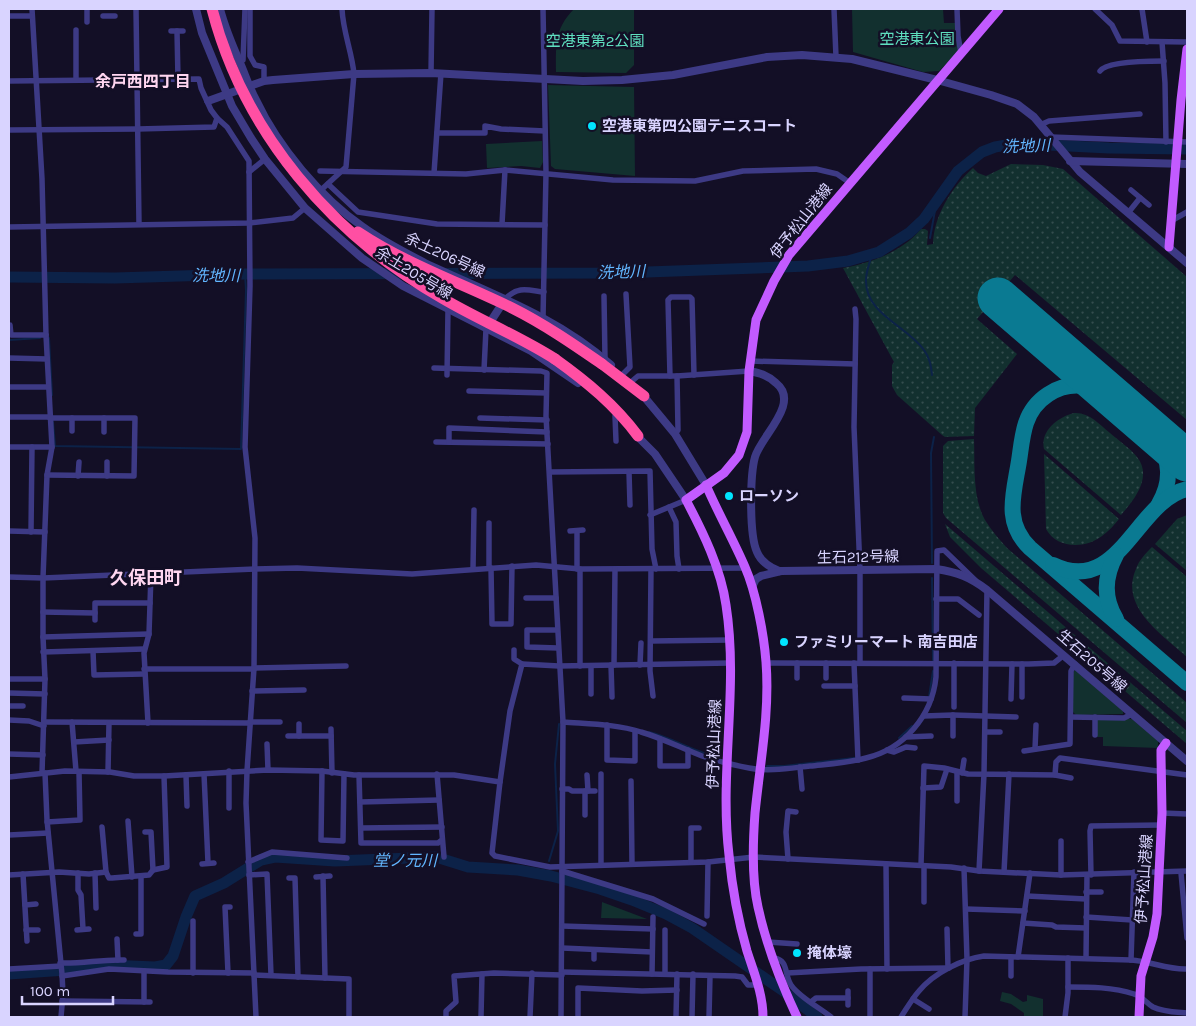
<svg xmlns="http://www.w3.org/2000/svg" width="1196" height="1026" font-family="Karla,'Noto Sans JP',sans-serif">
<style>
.grass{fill:url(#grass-dots)}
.green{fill:#12302f}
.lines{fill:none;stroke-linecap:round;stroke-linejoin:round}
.stream{stroke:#0c2248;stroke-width:2}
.river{stroke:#0c2248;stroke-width:11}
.taxiway{stroke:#0a7a92;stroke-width:16}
.runway{stroke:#0a7a92;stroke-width:41}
.minor{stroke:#3d3a85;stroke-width:5.5}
.tertiary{stroke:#3d3a85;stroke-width:8}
.primary{stroke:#c25bff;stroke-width:9}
.motorway{stroke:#ff4fa3;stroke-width:11}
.motorway-bridge{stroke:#ff4fa3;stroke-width:11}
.poi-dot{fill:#00e5ff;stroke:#130f26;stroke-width:2}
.labels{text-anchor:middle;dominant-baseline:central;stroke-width:5;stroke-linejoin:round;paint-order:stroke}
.park-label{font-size:15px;fill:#5fe0c0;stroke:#130f26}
.poi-label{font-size:15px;font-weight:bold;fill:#d9d4ff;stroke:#130f26;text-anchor:start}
.street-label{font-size:15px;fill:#d9d4ff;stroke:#130f26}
.neighbourhood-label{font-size:16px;font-weight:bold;fill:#ffd6f0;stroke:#130f26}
.water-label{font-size:16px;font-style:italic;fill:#62b6ff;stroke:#130f26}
.quarter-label{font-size:18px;font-weight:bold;fill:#ffd6f0;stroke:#130f26}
</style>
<defs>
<pattern id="grass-dots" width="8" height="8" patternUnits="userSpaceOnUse" patternTransform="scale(1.25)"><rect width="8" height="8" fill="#12302f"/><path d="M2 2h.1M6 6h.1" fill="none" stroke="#344d4e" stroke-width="1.8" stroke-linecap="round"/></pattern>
</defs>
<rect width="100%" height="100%" fill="#130f26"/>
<g class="grass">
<path d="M1011,164l32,1 20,4 124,108v143l-172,-145 -38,44 40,35 -42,54 -1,28 -29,1 -3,-2 -45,-40 -5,-9v-21l2,-3 -51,-94c28,-5 59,-16 78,-39h4l3,2 -1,14 6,-1c1,-29 19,-57 40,-76l5,5 8,3z"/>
<path d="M1074,413c15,-1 25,11 36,20 9,8 20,15 27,24 16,20 -3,43 -16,58l-77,-66c-4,-18 14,-32 30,-36z"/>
<path d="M974,439c1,25 -2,58 11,81 6,10 14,19 22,28l180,155v20l-241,-205 -3,-5v-67l5,-5z"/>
<path d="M1044,454l75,65c-5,6 -10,12 -17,17 -17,13 -45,13 -56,-7z"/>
<path d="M1187,515v56l-32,-27 22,-25z"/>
<path d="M945,524l242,207v13l-206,-176 -31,-31z"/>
<path d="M1152,547l35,30v80c-24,-22 -68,-50 -51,-88 3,-9 10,-16 16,-22z"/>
</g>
<g class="green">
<path d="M574,9h60v56l-8,8 -70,-1c0,-26 -2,-43 18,-63z"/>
<path d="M852,9h91l1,14h12l3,28 -20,20 -16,1 -70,-20z"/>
<path d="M548,85l86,2 1,89 -80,-7 -4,-3z"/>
<path d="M542,141l1,21 -3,6 -19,-2 -34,2 -1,-24z"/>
<path d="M1075,670l48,41v3l-47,1 -3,-3v-39z"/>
<path d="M1097,719h35l26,22v7l-55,-2v-9h-6z"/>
<path d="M602,902l45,17 -46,-1z"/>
<path d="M1002,992l9,2 12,8 4,-1v-6l16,4v18h-19v-4l-13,-9 -11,-3z"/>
</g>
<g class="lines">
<g class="stream">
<path d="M930,238l6,-33"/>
<path d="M872,254c-2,8 -6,17 -6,26 -1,34 41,46 58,70 6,8 7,16 8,25"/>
<path d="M49,338l3,57"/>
<path d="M9,340l31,-2"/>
<path d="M53,422l2,24 186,3 5,-159 -1,-16"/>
<path d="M932,563l-1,-110 3,-16"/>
<path d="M932,578l1,82"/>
<path d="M929,697l4,-26"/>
<path d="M649,732c24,6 45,20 69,25"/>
<path d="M899,738l13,-12"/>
<path d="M767,766h17l70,-8"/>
<path d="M549,861l9,-30 -3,-67 4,-40"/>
</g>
<g class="river">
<path d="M9,277l106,1 130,-4 375,-1 188,-7 40,-5 31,-9 30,-19 15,-14 34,-48 24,-19 13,-5 17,-3h16l81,4 78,1"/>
<path d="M9,974l57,-4 42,-5 47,2 11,-2 7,-9 13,-39 9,-21 29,-13 37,-23 14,-3 60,4 101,-4 32,10 50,3 33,6 49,13 32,11 34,14 26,14 90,62 35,27"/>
</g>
<g class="taxiway">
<path d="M1112,396c-9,-5 -18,-10 -29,-10 -25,-3 -49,13 -57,37 -4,12 -5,25 -7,38 -5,32 -16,61 11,87l157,135"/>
<path d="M1159,437c10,25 14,43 0,67"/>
<path d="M1053,565c66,32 83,-64 134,-76"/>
<path d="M1116,619c-13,-21 -12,-42 0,-64"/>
</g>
<path class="runway" d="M998,298l189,163"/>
<g class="minor">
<path d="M32,9l10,170 4,156 6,112 -5,28 -4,103v59l2,42 -3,94"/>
<path d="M87,9v13"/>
<path d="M136,9l3,215"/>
<path d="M250,9v47l5,9 9,2v14"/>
<path d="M834,9l2,48"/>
<path d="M957,9l1,27 3,17"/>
<path d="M1095,9l17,16 8,16 67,1"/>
<path d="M1142,9l5,33"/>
<path d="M9,16h23"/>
<path d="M103,16h12"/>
<path d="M76,30v50"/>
<path d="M171,31h12"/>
<path d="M177,31l1,48"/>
<path d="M1162,42l3,41 1,59"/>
<path d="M243,60l2,-51"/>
<path d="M1100,71c7,-10 51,-10 64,-10"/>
<path d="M431,73l1,-64"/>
<path d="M9,81l190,-2 2,9 10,22 6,8 10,9 22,34 1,125 -5,161 10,91 -1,130 -7,103 -1,32 10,214"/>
<path d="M1040,125l9,-4 91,-7"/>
<path d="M9,130l129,-1 76,-2 3,-9"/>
<path d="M437,133h48v-7l16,3 44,2"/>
<path d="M1051,137l136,5"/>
<path d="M320,171l146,3 39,-4 108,10 82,1 48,-10 73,-2 21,5 13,9"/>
<path d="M249,172l16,-13"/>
<path d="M434,173l7,-100"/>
<path d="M328,184l30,28 79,12 108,1"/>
<path d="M321,190l25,-23 8,-93c-2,-22 -11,-42 -12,-65"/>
<path d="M1131,190l18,15"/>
<path d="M1128,213l12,-15"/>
<path d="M1171,221l16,-9"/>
<path d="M502,224l3,-54"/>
<path d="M9,227l240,-4 44,-5 12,-10"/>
<path d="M604,296l1,63"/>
<path d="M506,298c13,-12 21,-8 38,-6"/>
<path d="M855,309l1,10 -2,108 6,143v93"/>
<path d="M543,318l3,-145 -3,-164"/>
<path d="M9,325h1l1,10h35"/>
<path d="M9,358l38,1"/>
<path d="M750,361l105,3"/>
<path d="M434,368l107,3 6,2 -1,43 17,306 -2,295"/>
<path d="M484,370l2,-41"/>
<path d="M447,375l1,-65"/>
<path d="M622,375l8,-8 -4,-73"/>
<path d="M670,376l-2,-76 3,-3h19l2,2 2,76"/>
<path d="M631,382l7,-6h39l72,-5"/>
<path d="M9,387h39"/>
<path d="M469,391l77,2"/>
<path d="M615,416l1,25"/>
<path d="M9,417h41"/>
<path d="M72,418v13"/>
<path d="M104,418v14"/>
<path d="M480,418l67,2"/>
<path d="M675,434l3,-4 -1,-54"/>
<path d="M436,442l112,2"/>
<path d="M449,442v-14l98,4"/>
<path d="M9,447h43"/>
<path d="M550,472l100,-1 2,78 4,20"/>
<path d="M629,472l1,33"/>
<path d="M47,475l87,1 1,-58h-85"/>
<path d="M78,476l1,-14"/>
<path d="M107,476v-14"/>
<path d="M669,507l7,15 1,34 2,13"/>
<path d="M650,515l36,-15"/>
<path d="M489,523v45"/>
<path d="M9,531l36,1"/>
<path d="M570,531l13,-1"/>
<path d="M577,531v38"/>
<path d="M31,532l1,-85"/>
<path d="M491,568l1,56h19l1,-58"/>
<path d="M473,569l1,-59"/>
<path d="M580,569v97"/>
<path d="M651,569l-1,102 3,25"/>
<path d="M9,577l34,1 212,-9 42,-1 115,6 124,-9 44,4 166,-1"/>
<path d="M526,598h30"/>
<path d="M936,599h22l21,16"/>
<path d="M43,612l52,1"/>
<path d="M95,620v-17h55"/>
<path d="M557,630h-30v17l31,1"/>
<path d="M43,637l106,-3"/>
<path d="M651,641l78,-1"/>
<path d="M514,650v9l8,5"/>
<path d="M93,651l1,24 50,-1"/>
<path d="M43,652l101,-3"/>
<path d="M766,663l263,1 25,-1 10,-8"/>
<path d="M797,663v15"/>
<path d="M826,663v15"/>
<path d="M854,663l4,97"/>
<path d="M611,665l1,32"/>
<path d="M614,665l1,-96"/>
<path d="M640,665l1,-22"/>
<path d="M591,666v28"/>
<path d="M254,668l92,-2"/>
<path d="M144,669h110"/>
<path d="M9,679h36"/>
<path d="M824,686h31"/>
<path d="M252,691l52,-1"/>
<path d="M9,693l36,1"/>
<path d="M1022,697v-33"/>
<path d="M904,698l27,1"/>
<path d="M1011,699l1,-35"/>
<path d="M9,706h14"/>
<path d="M954,707v-44"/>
<path d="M953,715l63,2"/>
<path d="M924,716l29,-1v21"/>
<path d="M1071,717l53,1 8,-4"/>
<path d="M9,720l20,1 15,5"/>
<path d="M44,722l206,1"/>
<path d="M72,722l4,49"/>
<path d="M250,722h30"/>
<path d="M563,722c26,2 53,2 78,10 21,6 40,16 61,24 15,5 31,9 47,12 19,4 42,0 61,-2 19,-2 38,-3 56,-8 38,-9 66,-42 70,-81l1,-126 7,-1 31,30"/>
<path d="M148,723l-4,-70 5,-19 2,-60"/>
<path d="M299,724v12"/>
<path d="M607,725v35l28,1v-30"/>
<path d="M331,729l1,44"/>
<path d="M985,732h15"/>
<path d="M1095,735v-18"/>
<path d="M288,736h43"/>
<path d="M906,737l25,-1"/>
<path d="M660,739v27h28v-16"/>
<path d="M74,742l35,-2"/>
<path d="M267,744l1,26"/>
<path d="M1035,749l1,-24"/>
<path d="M887,750l7,2 12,-5 9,1"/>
<path d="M1024,751l46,-7 1,-73 4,-7"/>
<path d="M9,754l34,1"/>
<path d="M800,767l2,22"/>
<path d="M229,771v37"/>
<path d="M322,771l-1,69 22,1 1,-67"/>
<path d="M108,772l1,-49"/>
<path d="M45,773l2,47 15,154 1,20 -2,23"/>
<path d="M962,773l2,-13"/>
<path d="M204,774l4,89"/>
<path d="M437,774l7,83"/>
<path d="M601,774v91"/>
<path d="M186,775l1,31"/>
<path d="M359,775l2,68h77l4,-3"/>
<path d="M587,775l1,16"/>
<path d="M1055,775l1,-13 4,-4 127,17"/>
<path d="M9,777l56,-6 45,1 24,4h30l104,-6 54,1 32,4h100l46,7 -8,71 3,3 55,11 158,-5 46,-5 197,10 28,4 82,4 126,-4"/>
<path d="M631,781l1,83"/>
<path d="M500,782l10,-71 12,-47 37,2 171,-3"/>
<path d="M923,788l18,-1 6,-18"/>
<path d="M562,789h7l3,2h23"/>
<path d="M585,791v24"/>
<path d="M957,801v-29"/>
<path d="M360,802l79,-2"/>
<path d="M1162,813l25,1"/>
<path d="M128,821l4,56"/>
<path d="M47,822l33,-2 -1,-48"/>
<path d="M102,827l4,45"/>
<path d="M361,828l81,-1"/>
<path d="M9,835l39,-2"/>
<path d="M788,859l-2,-27 2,-21 8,1"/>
<path d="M248,862l24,-10 75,6"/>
<path d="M691,862v-34h8"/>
<path d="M202,864l12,-1"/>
<path d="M886,864l1,105"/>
<path d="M921,865l3,-99 20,2 24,6 87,1 16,3"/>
<path d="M964,868l3,91 -2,58"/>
<path d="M153,870l14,-3 -3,-91"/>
<path d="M562,871l91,28 51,25"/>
<path d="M979,871l5,-97 3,-184"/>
<path d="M1004,872l5,-98"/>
<path d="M78,873v17l3,5 2,34"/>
<path d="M95,873l1,35"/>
<path d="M1181,873l6,65"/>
<path d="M23,874l4,67"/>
<path d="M9,875l50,-3 30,2 17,-2 3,6h3l37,-3 4,-5 -2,-38h-6"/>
<path d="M249,875l18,-1 4,101"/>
<path d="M1061,875v-34"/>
<path d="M1091,875l-1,-44 1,-5 70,-1"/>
<path d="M323,876l2,102"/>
<path d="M316,877l14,-1"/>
<path d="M289,878h6l3,99"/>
<path d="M1086,892h15"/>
<path d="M1027,896l59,3"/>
<path d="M924,902v-36"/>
<path d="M25,905l11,-1"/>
<path d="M966,909l59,2"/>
<path d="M707,916l1,-54"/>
<path d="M1086,917l46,3"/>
<path d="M193,921v52"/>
<path d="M1023,923l29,2 4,2 30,1"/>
<path d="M562,926l91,3"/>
<path d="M947,929l1,39"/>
<path d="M26,930h12"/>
<path d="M77,930l12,-1"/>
<path d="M665,930v44"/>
<path d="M136,934h5v-58"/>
<path d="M117,939l1,21"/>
<path d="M768,942l29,2"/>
<path d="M562,948l90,4"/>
<path d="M1018,957l12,-84"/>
<path d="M774,958c15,2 10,17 17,27 8,12 29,23 40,32"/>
<path d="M1086,958l1,-83"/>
<path d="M594,959v-9"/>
<path d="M1131,960l3,-88"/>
<path d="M60,963c22,1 42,-4 64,-3"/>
<path d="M9,969l52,-3"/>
<path d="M870,969v48"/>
<path d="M562,972l173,4 7,1 6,8h10"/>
<path d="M228,973l-3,-66h5"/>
<path d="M787,973l74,-4 88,-1"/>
<path d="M652,974l1,-57"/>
<path d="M254,975l95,4v38"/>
<path d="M62,976l47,-7 59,3 86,1"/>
<path d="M1011,976v-19"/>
<path d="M1068,987c22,0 45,0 66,7 8,2 12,9 19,13 10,5 23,5 34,6"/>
<path d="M913,999l16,10"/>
<path d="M62,1001l88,1"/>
<path d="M144,1002v-31"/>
<path d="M811,1002l5,-4h32"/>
<path d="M848,1005v-14"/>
<path d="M446,1017v-6l10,-9 -2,-26 40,-3 68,2"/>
<path d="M481,1017l1,-43"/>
<path d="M530,1017l2,-44"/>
<path d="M578,1017v-29l64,3 35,-1"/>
<path d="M676,1017l1,-43"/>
<path d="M692,1017l1,-43"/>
<path d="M709,1017l1,-41"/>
<path d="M901,1017c6,-9 11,-18 18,-26 15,-18 43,-32 65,-35l147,4c19,1 37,10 56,9"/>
<path d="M1065,1017l3,-24v-35"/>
</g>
<g class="tertiary">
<path d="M196,9l6,24 30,73 19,32 14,21 40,49 57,50 41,28 128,65 47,32"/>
<path d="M220,9c5,19 13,38 21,56 5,12 9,24 15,35 22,47 65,98 107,127 19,14 41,25 62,36 64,30 133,54 186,102"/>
<path d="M208,101l56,-20 9,-1 81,-6 77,-1 152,8 39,-1 51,-5 94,-18 35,-2 50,4 85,21 54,15 26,9 17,13 46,55 107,91"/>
<path d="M1070,161l117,3"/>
<path d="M487,327l17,-26"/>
<path d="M749,371c11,2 18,4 27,12 25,20 -15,53 -21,74 -5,18 -6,78 2,95 4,10 12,15 22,19"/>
<path d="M641,393l34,41 31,51"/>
<path d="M635,434l20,20 31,46"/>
<path d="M752,587l4,-8 5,-3 20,-5 155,-2c21,3 34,8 51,21l200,171"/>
</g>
<g class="primary">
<path d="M1169,247l12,-147 6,-51"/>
<path d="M706,485c12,28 27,54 39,82 11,25 19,68 21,95 4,51 -6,101 -11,151 -2,27 -3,68 3,94 8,37 23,76 39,110"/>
<path d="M763,1017c0,-23 -9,-44 -16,-66 -9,-31 -15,-64 -18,-96 -10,-83 10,-167 -3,-250 -5,-36 -23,-73 -40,-105l38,-27 15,-18 8,-23 2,-61 7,-51 18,-39 15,-26 210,-246"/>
<path d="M1139,1017l2,-41 12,-39 4,-23 5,-101 -1,-57v-6l5,-7"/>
</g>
<g class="motorway">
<path d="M555,359c32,23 60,46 83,77"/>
<path d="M602,364l42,32"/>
</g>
<g class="motorway-bridge">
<path d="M212,9c32,124 120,226 230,289 37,22 77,38 113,61"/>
<path d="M358,232c48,32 103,51 154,76 32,16 61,36 90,56"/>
</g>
</g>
<g class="poi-dot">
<circle cx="592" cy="126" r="5"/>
<circle cx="729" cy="496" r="5"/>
<circle cx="784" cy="642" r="5"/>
<circle cx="797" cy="953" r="5"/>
</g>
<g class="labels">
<g class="park-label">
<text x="917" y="39">空港東公園</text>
<text x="595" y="41">空港東第2公園</text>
</g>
<g class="poi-label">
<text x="602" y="126">空港東第四公園テニスコート</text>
<text x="739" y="496">ローソン</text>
<text x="794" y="642">ファミリーマート 南吉田店</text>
<text x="807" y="953">掩体壕</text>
</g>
<g class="street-label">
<text transform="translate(801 221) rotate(-52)">伊予松山港線</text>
<text transform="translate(445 255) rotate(25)">余土206号線</text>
<text transform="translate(414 273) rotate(31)">余土205号線</text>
<text transform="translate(858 557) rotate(-1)">生石212号線</text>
<text transform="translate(1092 661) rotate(41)">生石205号線</text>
<text transform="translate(714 744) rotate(-88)">伊予松山港線</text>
<text transform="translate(1144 879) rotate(-86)">伊予松山港線</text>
</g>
<g class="neighbourhood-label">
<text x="143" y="81">余戸西四丁目</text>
</g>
<g class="water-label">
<text transform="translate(1026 146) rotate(-2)">洗地川</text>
<text transform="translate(621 272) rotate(-2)">洗地川</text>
<text x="216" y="275">洗地川</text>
<text x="405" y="860">堂ノ元川</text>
</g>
<g class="quarter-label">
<text x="146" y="578">久保田町</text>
</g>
</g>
<rect width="1196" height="1026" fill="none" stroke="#d9d4ff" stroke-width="20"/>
<path d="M22 996v8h91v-8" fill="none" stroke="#d9d4ff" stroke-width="2.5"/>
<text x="30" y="996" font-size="15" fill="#d9d4ff" stroke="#130f26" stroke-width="4" paint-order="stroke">100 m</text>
</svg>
